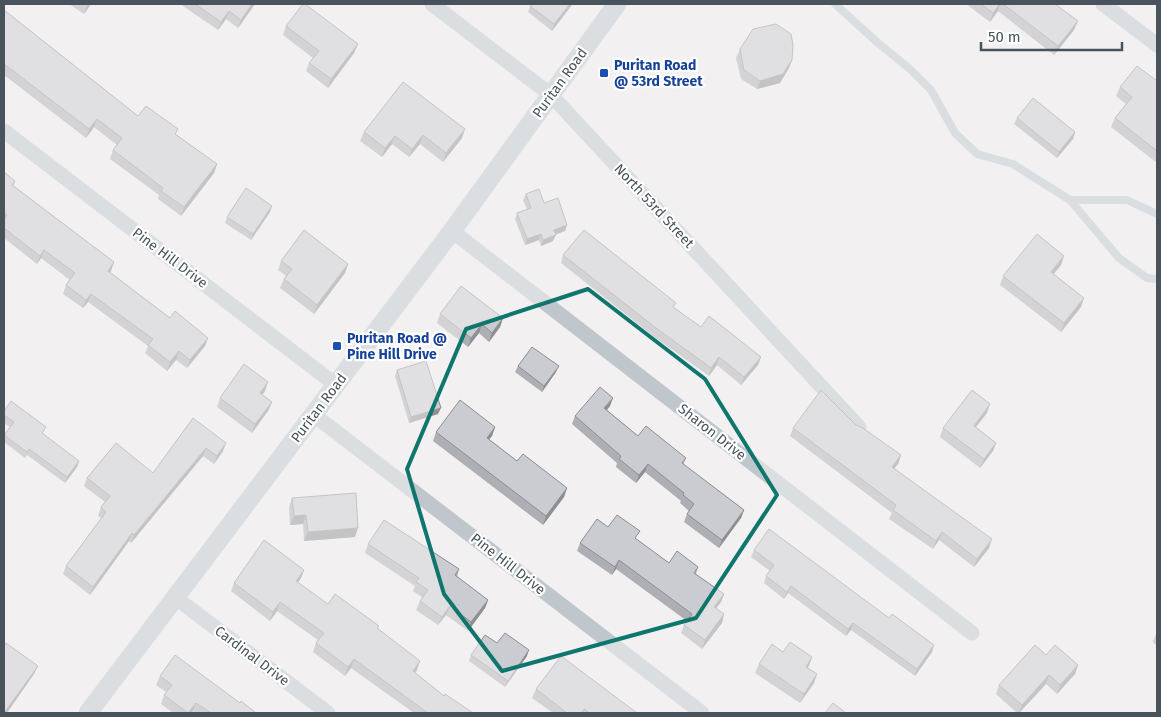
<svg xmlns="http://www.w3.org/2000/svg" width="1161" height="717" font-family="'Fira Sans',sans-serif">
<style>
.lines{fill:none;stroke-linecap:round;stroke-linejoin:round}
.service{stroke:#bfc7cd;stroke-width:8}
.minor{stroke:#bfc7cd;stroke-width:15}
.tertiary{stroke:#bfc7cd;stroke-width:19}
.wall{fill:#aeafb4}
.shaded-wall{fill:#8d8f92}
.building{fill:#caccd1;stroke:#8d8f92}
.marked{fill:none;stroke:#0f766e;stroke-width:4;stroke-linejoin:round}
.transit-dot{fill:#1a4fb4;stroke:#fff;stroke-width:2}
.labels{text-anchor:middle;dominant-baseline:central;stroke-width:4.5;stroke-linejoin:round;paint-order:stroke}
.transit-label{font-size:14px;font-weight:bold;fill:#164399;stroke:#fff;text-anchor:start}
.street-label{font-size:14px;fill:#49535b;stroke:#fff}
</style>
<rect width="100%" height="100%" fill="#f2f0f0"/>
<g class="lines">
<g class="service">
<path d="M835,4l43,39 32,26 21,21 24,43 22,21 36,10 57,36 49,58 28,20 10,1"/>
<path d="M1070,200h57l30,14"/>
</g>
<g class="minor">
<path d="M432,4l119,91 308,332"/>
<path d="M1103,4l54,41"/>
<path d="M4,131l332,254"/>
<path d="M452,231l520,402"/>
<path d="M314,415l388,298"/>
<path d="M176,598l152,115"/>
</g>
<path class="tertiary" d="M88,713l364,-482 165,-227"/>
</g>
<g class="wall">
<path d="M69,4h22l-7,10z"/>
<path d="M180,4h75l-17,24 -12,-9 -8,11z"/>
<path d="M532,4h40l-1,2 -19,25 -24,-19 2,-6z"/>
<path d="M966,4h89l19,26 -20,25 -56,-44 -8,11z"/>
<path d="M4,10l134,106 38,19 41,29 -3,9 -33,43 -23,-17 1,-4 -49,-36 3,-9 4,-5 -23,-18 -8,11 -82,-63z"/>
<path d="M286,26l68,27 -26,35 -22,-17 3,-8 4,-5 -30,-23z"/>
<path d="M740,49l52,11 -3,8 -9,15 -23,6 -16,-10 -5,-21z"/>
<path d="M1157,81v82l-46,-36 4,-9 11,-14 -10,-8 4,-9z"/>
<path d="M1017,118l58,14 -2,7 -16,19 -43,-34z"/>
<path d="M364,132l98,6 -19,24 -23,-18 -11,13 -17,-13 -10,13 -22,-16z"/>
<path d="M4,172l11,9 -1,5 100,76 -4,10 60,46 38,20 -3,8 -18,22 -11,-8 -9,11 -22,-18 3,-7 -60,-44 -5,6 -20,-14 3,-9 4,-5 -29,-22 -4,6 -33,-26z"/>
<path d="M526,194l18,9 23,22 -2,6 -10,3 -2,7 -12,5 -2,-6 -14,5 -10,-26 2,-6 10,-4 -4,-9z"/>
<path d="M270,212l-19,28 -26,-17 2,-6z"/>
<path d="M563,255l112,53 26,19 60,30 -3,8 -17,20 -24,-20 -8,11 -56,-40 -92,-73z"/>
<path d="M281,261l67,3 -3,9 -31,41 -34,-26 4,-9 2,-3 -8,-6z"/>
<path d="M1061,265l-7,9 27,33 -20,25 -61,-47 3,-9z"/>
<path d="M440,314l63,4 -3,9 -11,15 -10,-9 -11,14 -31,-24z"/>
<path d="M518,366l38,6 -14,20 -27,-20z"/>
<path d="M397,370l41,44 -29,9 -14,-47z"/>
<path d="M265,391l-3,4 10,7 -4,9 -16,22 -35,-26 3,-9z"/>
<path d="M610,406l-3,4 31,26 48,22 -3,7 61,45 -3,8 -22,30 -35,-26 3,-8 2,-3 -9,-8 1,-2 -36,-29 -9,11 -20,-16 1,-4 -45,-39 3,-8z"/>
<path d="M4,411l39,23 36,27 -2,6 -12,16 -38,-28 -2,3 -21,-16v-7l6,-8 -6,-4z"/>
<path d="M987,413l-11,14 20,16 -3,8 -13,17 -40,-31 3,-9z"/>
<path d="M193,418l30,33 -9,13 -11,-8 -72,87 -2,-2 -39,54 -27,-21 3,-8 35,-48 -3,-2 3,-9 4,-5 -21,-16 3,-8 66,-5z"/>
<path d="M856,425l45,30 -3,9 -4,4 95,80 -15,19 -35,-27 -6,9 -44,-30 3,-6 -102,-77 3,-8z"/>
<path d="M495,427l-3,9 -3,3 28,22 50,27 -3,9 -21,28 -110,-84 3,-9z"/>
<path d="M292,498l63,39 -51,4 -1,-17 -13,1 -1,-18z"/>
<path d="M608,527l28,12 33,24 29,4 -2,7 28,20 -3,8 -5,6 8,6 -2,9 -20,26 -21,-16 3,-8 3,-4 -71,-52 -4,6 -35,-24 3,-8z"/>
<path d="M368,544l91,25 -2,8 31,23 -3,8 -17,23 -22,-16 -8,10 -22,-15 4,-9 2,-4 -9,-6 2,-5 -50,-33z"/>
<path d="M754,550l178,102 -17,24 -64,-46 -5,6 -58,-43 -4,6 -20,-16 2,-7 4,-5 -19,-14z"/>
<path d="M304,570l-3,8 -3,5 30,21 50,24 39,42 -2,3 29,23 29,17h-59l-63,-45 -6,8 -32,-24 3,-9 2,-3 -41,-29 -7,10 -39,-30 3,-8z"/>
<path d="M1157,633v13l-4,-4 2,-6z"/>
<path d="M497,643l30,13 -22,31 -36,-26 2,-6z"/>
<path d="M783,652l29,5 -4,11 9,6 -3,9 -14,20 -45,-30 4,-9z"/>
<path d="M1046,655l32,10 -3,9 -18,20 -11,-10 -27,29h-2l-21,-19 3,-9z"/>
<path d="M160,676l80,27 16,10h-61l-2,-2 -2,2h-18l-12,-9 3,-9 2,-3 -10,-7z"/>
<path d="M536,689l101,24h-84l-21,-15z"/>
</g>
<g class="shaded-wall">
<path d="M88,4h3l-7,10 3,-9z"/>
<path d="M252,4h3l-17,24 3,-8z"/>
<path d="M570,4h2l-1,2 -19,25 2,-7z"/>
<path d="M1000,4l-2,7 -8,11 3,-9z"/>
<path d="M229,11l-3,8 -8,11 3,-8z"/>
<path d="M1078,21l-4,9 -20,25 4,-9z"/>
<path d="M358,44l-4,9 -26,35 3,-9z"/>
<path d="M792,60l-3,8 -9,15 -23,6 3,-8z"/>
<path d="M97,119l-3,8 -8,11 3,-9z"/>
<path d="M465,129l-3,9 -19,24 3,-9z"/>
<path d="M1075,132l-2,7 -16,19 2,-6z"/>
<path d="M423,135l-3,9 -11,13 3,-8z"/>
<path d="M395,136l-3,8 -10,13 3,-9z"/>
<path d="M217,164l-3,9 -33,43 3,-9z"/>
<path d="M272,206l-2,6 -19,28 2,-6z"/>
<path d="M567,225l-2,6 -13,5 2,-6z"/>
<path d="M541,234l-2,6 -14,5 2,-6z"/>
<path d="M556,235l-3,6 -12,5 2,-6z"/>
<path d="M44,250l-3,8 -4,6 3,-8z"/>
<path d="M1064,256l-3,9 -13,15 3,-8z"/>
<path d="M114,262l-3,9 -6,8 3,-8z"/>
<path d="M348,264l-3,9 -31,41 3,-9z"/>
<path d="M91,294l-3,8 -5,6 3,-8z"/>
<path d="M1084,298l-3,9 -20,25 3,-9z"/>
<path d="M503,318l-3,9 -11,15 3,-9z"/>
<path d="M482,324l-3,9 -11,14 3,-9z"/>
<path d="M208,338l-3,8 -18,22 3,-8z"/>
<path d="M179,351l-3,9 -9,11 3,-9z"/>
<path d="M719,357l-2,8 -8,11 2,-8z"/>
<path d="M761,357l-3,8 -17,20 3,-8z"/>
<path d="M559,366l-3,6 -14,20 2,-6z"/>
<path d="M268,382l-3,9 -8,11 3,-9z"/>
<path d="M613,398l-3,8 -9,10 3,-8z"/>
<path d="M272,402l-4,9 -16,22 3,-9z"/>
<path d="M990,404l-3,9 -17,21 4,-8z"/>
<path d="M441,408l-3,6 -29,9 2,-6z"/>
<path d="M495,427l-3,9 -8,10 3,-8z"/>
<path d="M226,443l-3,8 -9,13 3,-8z"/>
<path d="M996,443l-3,8 -13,17 4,-9z"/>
<path d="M206,448l-3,8 -72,87 3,-8z"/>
<path d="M901,455l-3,9 -9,11 3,-8z"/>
<path d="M79,461l-2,6 -12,16 2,-6z"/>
<path d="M648,464l-3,8 -9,11 3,-8z"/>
<path d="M567,488l-3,9 -21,28 3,-9z"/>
<path d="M744,510l-3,8 -22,30 3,-8z"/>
<path d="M306,515l-3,9 -13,1 4,-9z"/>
<path d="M358,528l-3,9 -51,4 4,-9z"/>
<path d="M942,532l-3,8 -6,9 3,-8z"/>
<path d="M132,533l-3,8 -39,54 3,-8z"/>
<path d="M992,539l-3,9 -15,19 3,-8z"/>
<path d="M619,560l-3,9 -4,6 3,-8z"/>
<path d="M304,570l-3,8 -8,12 3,-9z"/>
<path d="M791,586l-3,7 -4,6 3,-7z"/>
<path d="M724,594l-3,8 -10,13 3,-8z"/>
<path d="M488,600l-3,8 -17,23 3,-9z"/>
<path d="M280,602l-3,9 -7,10 3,-9z"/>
<path d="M450,606l-4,9 -8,10 4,-8z"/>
<path d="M724,614l-2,9 -20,26 3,-9z"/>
<path d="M853,623l-2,7 -5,6 2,-7z"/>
<path d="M934,645l-2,7 -17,24 2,-7z"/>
<path d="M529,650l-2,6 -22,31 3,-6z"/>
<path d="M812,657l-3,8 -6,11 3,-9z"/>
<path d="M354,659l-3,9 -6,8 3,-9z"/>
<path d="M420,661l-3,9 -7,10 3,-9z"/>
<path d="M1078,665l-3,9 -18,20 3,-9z"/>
<path d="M38,666l-4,8 -27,39h-3z"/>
<path d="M817,674l-3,9 -14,20 4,-9z"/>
<path d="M1049,675l-3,9 -27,29 3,-8z"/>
<path d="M196,703l-3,8 -2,2h-3z"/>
</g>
<g class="building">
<path d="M195,4h57l-11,16 -12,-9 -8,11z"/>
<path d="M303,4h2l53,40 -27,35 -22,-16 10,-12 -33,-25z"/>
<path d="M532,4h38l-16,20 -24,-18z"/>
<path d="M981,4h19l-7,9z"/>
<path d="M1003,4h52l23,17 -20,25z"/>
<path d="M4,10l134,106 8,-10 32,23 -3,5 42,30 -33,43 -23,-16 2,-3 -50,-38 9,-12 -25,-19 -8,10 -85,-65z"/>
<path d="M776,24l15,10 2,11 -1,15 -9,14 -23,7 -16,-11 -4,-21 13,-20z"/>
<path d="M1137,66l20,15v70l-42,-33 17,-21 -12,-10z"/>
<path d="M403,82l62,47 -19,24 -23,-18 -11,14 -17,-13 -10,12 -21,-16z"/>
<path d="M1033,98l42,34 -16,20 -42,-34z"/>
<path d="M4,172l11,9 -3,4 102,77 -6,9 62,47 5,-7 33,27 -18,22 -11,-9 -9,11 -22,-17 5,-6 -62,-45 -5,6 -20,-15 9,-12 -31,-23 -4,6 -36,-28v-8l3,-5 -3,-2z"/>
<path d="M246,188l26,18 -19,28 -26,-17z"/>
<path d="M539,189l5,14 14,-5 9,27 -13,5 2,5 -13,5 -2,-6 -14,5 -10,-26 14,-5 -5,-14z"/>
<path d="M304,230l44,34 -31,41 -33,-26 8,-10 -11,-8z"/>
<path d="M584,230l92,73 -3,4 28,20 8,-11 52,41 -17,20 -25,-20 -8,11 -55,-40 -93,-73z"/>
<path d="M1037,234l27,22 -13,16 33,26 -20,25 -61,-47z"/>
<path d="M461,286l42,32 -11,15 -10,-9 -11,14 -31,-24z"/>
<path d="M532,347l27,19 -15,20 -26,-20z"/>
<path d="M426,361l15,47 -30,9 -14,-47z"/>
<path d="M244,364l24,18 -8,11 12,9 -17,22 -35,-26z"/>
<path d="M600,387l13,11 -9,10 34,28 8,-10 40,32 -4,5 62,47 -22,30 -35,-26 7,-10 -11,-9 1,-2 -36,-29 -9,11 -20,-16 2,-3 -46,-40z"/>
<path d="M821,390l35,35 7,3 38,27 -9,12 100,72 -15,20 -35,-27 -6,9 -43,-31 3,-5 -103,-77z"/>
<path d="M972,390l18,14 -16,22 22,17 -12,16 -41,-31z"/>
<path d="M460,400l35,27 -8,11 30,23 6,-7 44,34 -21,28 -110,-84z"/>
<path d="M11,401l35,26 -4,6 37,28 -12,16 -38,-28 -2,3 -23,-17 10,-13 -10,-7v-4z"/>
<path d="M193,418l33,25 -9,13 -11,-8 -72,87 -2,-2 -39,54 -27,-21 40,-54 -5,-5 9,-11 -23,-18 29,-35 37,30z"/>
<path d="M356,493l2,35 -50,4 -2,-17 -12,1 -2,-18z"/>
<path d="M617,515l23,16 -5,7 34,25 8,-12 21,16 -4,6 30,21 -10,13 10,7 -19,26 -21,-15 8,-11 -73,-54 -4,7 -35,-24 17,-24 11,8z"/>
<path d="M384,520l75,49 -4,6 33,25 -17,22 -21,-16 -8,11 -22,-16 8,-11 -12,-8 3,-4 -51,-34z"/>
<path d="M769,529l120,89 3,-4 42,31 -17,24 -64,-46 -5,6 -57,-43 -4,6 -21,-16 8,-11 -20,-15z"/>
<path d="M264,540l40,30 -8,11 32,23 7,-10 44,32 -2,2 43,33 -7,10 31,25 1,-2 28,19h-45l-74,-54 -6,8 -32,-24 8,-10 -44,-31 -7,10 -39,-29z"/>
<path d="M505,633l24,17 -21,31 -37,-26 14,-20 12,8z"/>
<path d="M790,642l22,15 -6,10 11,7 -13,20 -45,-30 13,-20 11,8z"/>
<path d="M6,643l32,23 -34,47v-67z"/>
<path d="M1035,645l11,10 9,-10 23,20 -18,20 -11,-10 -27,30 -23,-20z"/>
<path d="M175,655l65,48 1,-2 15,12h-45l-15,-10 -8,10 -24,-18 8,-10 -12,-9z"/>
<path d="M561,656l76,57h-47l-6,-4 -3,4h-14l-31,-24z"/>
<path d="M833,703l13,10h-21z"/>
</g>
<path d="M0 0H1161V717H0ZM588,289l117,90 72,116 -81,123 -194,53 -58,-77 -37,-125 59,-140z" fill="#f2f0f0" fill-opacity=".55" fill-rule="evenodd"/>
<path class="marked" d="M588,289l117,90 72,116 -81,123 -194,53 -58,-77 -37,-125 59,-140z"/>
<g class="transit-dot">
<rect x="599" y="68" width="10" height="10" rx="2.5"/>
<rect x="332" y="341" width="10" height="10" rx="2.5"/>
</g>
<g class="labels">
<g class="transit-label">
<text x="614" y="65">Puritan Road<tspan x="614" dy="16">@ 53rd Street</tspan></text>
<text x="347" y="338">Puritan Road @<tspan x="347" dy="16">Pine Hill Drive</tspan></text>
</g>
<g class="street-label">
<text transform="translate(560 83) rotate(-54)">Puritan Road</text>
<text transform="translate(654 206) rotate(47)">North 53rd Street</text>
<text transform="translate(170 258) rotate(37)">Pine Hill Drive</text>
<text transform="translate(319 408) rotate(-53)">Puritan Road</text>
<text transform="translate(712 432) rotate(38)">Sharon Drive</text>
<text transform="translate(508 564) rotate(38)">Pine Hill Drive</text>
<text transform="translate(252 656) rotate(37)">Cardinal Drive</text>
</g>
</g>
<rect width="1161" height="717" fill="none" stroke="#49535b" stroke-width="10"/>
<path d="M981 42v8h141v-8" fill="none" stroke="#49535b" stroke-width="2.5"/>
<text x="988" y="42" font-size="15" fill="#49535b" stroke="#ffffff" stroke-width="4" paint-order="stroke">50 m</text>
</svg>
